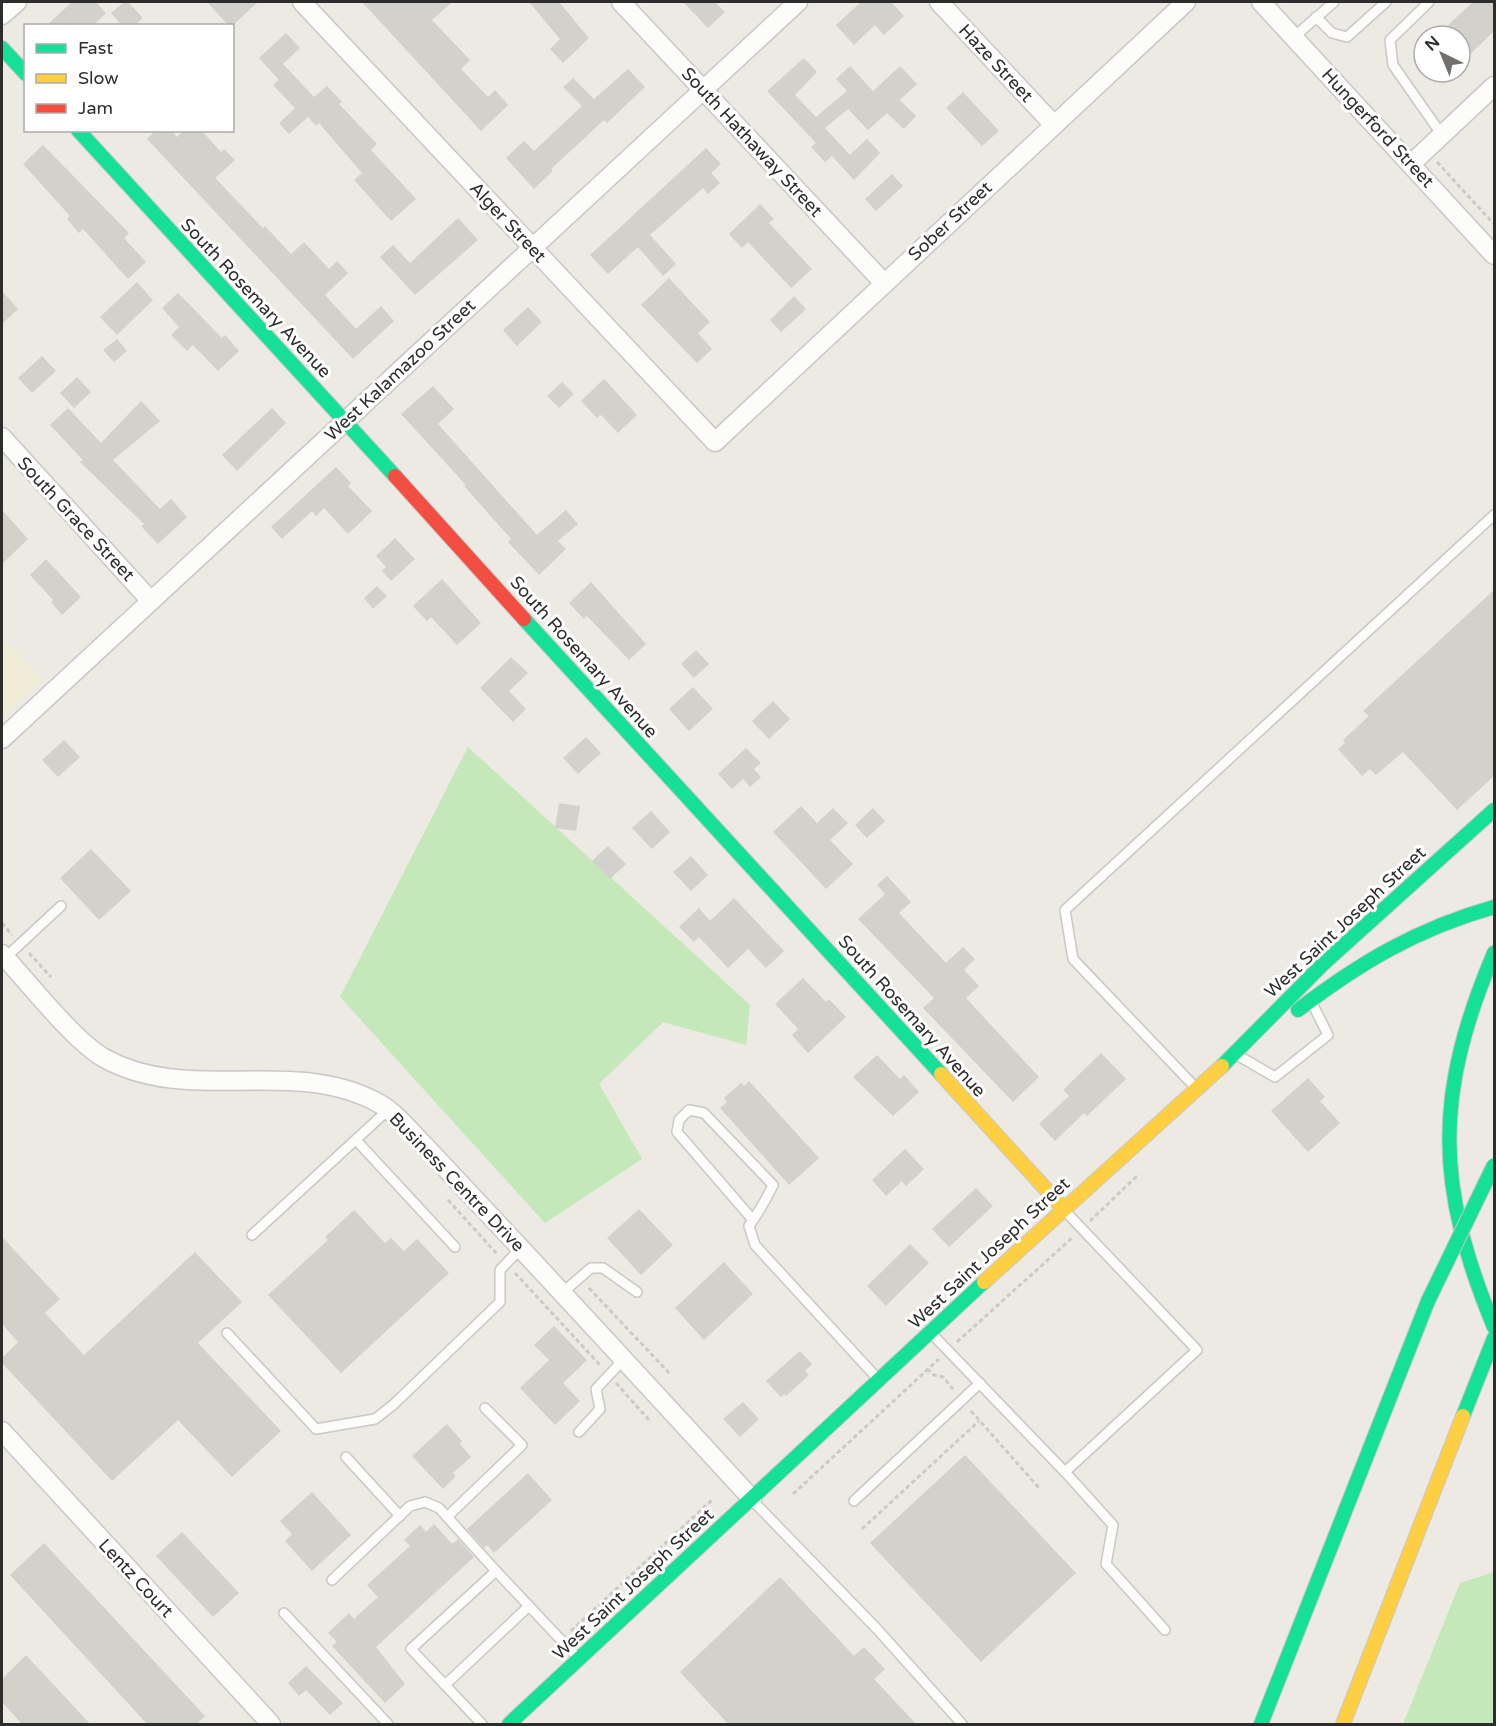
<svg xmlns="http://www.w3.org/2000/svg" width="1496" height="1726" font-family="'Varela Round',sans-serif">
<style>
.education{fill:#efecd8}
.green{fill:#c4e8ba}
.building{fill:#d2d1cc}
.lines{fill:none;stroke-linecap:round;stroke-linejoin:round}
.lane-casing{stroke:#c9c8c7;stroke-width:12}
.street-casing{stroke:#c9c8c7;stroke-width:21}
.fast-casing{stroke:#c9c8c7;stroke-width:16}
.slow-casing{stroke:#c9c8c7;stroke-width:16}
.jam-casing{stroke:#c9c8c7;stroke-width:16}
.path{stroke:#cacac9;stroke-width:3;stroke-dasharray:4.5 3;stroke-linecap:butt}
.lane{stroke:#fcfcfb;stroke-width:9}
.street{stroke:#fcfcfb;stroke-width:18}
.fast{stroke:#16e098;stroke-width:14}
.slow{stroke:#ffcf43;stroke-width:14}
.jam{stroke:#f24e42;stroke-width:14}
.fast-bridge-casing{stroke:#c6c6c3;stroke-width:16;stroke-linecap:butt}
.fast-bridge{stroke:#16e098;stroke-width:14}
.labels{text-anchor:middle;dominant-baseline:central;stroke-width:6;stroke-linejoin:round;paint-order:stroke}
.street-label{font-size:18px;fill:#2d2d2d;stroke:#fff}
</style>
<rect width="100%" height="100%" fill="#eceae2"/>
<path class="education" d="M2,636l41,44 -41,38z"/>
<g class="green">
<path d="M468,747l282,258 -4,40 -83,-23 -64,62 43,75 -97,64 -205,-226z"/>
<path d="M1494,1572v152h-91l57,-141z"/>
</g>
<g class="building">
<path d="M72,2h24l10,11 -13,13h-47z"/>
<path d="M124,2h4l15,16 -9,8h-12l-11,-13z"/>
<path d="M207,2h51l-26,24h-3z"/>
<path d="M362,2h90l-20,18 38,40 -9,9 27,28 7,-7 13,15 -27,26z"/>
<path d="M529,2h30l30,36 -26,25 -13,-14 10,-10z"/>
<path d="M683,2h32l10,10 -17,16z"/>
<path d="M861,2h30l13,14 -20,19 -9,-10 -21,20 -18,-20z"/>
<path d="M1473,2h21v29l-34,33v-28h-24z"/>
<path d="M286,33l14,15 -17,16 31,33 13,-11 15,16 -3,2 38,40 -6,6 45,49 -25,22 -37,-41 8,-7 -43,-50 -3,3 -8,-9 -19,17 -10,-11 16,-15 -22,-23 6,-5 -20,-22z"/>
<path d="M804,58l13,14 -22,23 21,22 31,-26 -11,-12 14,-13 23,25 27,-25 17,18 -17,16 16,16 -12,13 -17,-16 -19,17 -20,-21 -23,19 25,27 17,-16 13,14 -26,27 -22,-24 -7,6 -14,-15 5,-4 -49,-52z"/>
<path d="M628,69l17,18 -38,36 -3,-3 -53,49 2,2 -19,18 -28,-31 18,-17 10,10 48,-45 -19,-19 10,-9 21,21z"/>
<path d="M963,92l36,39 -17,15 -36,-38z"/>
<path d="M156,130h15l6,7 7,-7h17l20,22 3,-3 11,11 -20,18 48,50 2,-2 26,28 13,-12 25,27 8,-8 11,12 -23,22 31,34 25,-23 13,15 -41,38 -206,-220z"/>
<path d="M43,145l86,88 -5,5 22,24 -18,17 -45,-50 -4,4 -12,-14 3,-3 -47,-52z"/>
<path d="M706,148l15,16 -10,9 9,10 -12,11 -5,-6 -53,47 26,29 -13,12 -25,-29 -30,27 -18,-19z"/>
<path d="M892,174l11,12 -27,25 -11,-12z"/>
<path d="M760,204l14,15 -5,4 43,46 -21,19 -43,-46 -6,6 -13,-14z"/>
<path d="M458,218l20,22 -63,55 -35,-38 13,-12 17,18z"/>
<path d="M669,278l41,44 -12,11 14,16 -15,14 -56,-58z"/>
<path d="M137,282l16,18 -36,35 -17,-18z"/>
<path d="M2,291l16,18 -16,15z"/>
<path d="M178,293l44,45 3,-3 14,16 -21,20 -25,-26 -6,6 -16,-16 8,-8 -17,-19z"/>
<path d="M794,296l12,13 -25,23 -11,-12z"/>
<path d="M528,307l14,15 -25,24 -14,-16z"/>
<path d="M117,339l10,12 -13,11 -11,-12z"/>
<path d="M42,356l14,15 -24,22 -14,-15z"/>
<path d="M77,377l14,15 -17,16 -14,-15z"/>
<path d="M604,379l33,36 -19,18 -17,-18 -4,3 -16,-17z"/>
<path d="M562,382l12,12 -15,14 -12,-12z"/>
<path d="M433,386l21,23 -16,15 99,111 29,-25 12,14 -20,17 8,8 -27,26 -31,-33 3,-3 -47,-53 2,-1 -65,-71z"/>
<path d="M141,401l19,20 -47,39 47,49 11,-10 16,18 -29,27 -17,-18 3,-2 -64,-62 3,-2 -33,-35 18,-17 33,35z"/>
<path d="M272,408l14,15 -49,48 -15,-16z"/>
<path d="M336,467l15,16 -3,3 24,25 -24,23 -24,-26 -8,8 -4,-5 -30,28 -11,-12z"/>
<path d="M2,510l26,29 -26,25z"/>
<path d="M395,538l20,21 -24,22 -9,-10 4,-4 -10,-11z"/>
<path d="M46,559l35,38 -19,18 -11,-13 2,-2 -23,-25z"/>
<path d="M442,579l39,44 -24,22 -26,-28 -4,4 -14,-15z"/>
<path d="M591,582l55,62 -17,16 -42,-44 -3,3 -15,-16z"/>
<path d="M377,586l10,10 -14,13 -9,-11z"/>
<path d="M1494,590v186l-37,34 -54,-58 -27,23 -6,-6 -8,7 -24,-27 7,-6 -2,-3 26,-24 -6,-5z"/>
<path d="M696,650l13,14 -15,14 -13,-14z"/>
<path d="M511,657l17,16 -19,18 17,18 -13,13 -33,-34z"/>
<path d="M693,687l20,22 -24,22 -20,-22z"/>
<path d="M773,701l17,18 -21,20 -17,-18z"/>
<path d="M586,737l15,16 -23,21 -15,-16z"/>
<path d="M64,740l16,17 -22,20 -16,-17z"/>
<path d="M746,748l15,15 -7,6 7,8 -11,10 -7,-8 -11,10 -14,-15z"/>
<path d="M559,803l21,3 -4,25 -21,-3z"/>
<path d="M801,806l16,17 16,-15 15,15 -18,17 23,24 -27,25 -53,-57z"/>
<path d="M873,808l12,13 -18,17 -12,-13z"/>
<path d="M651,811l19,21 -18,17 -20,-21z"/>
<path d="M608,846l18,18 -16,15 -18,-18z"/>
<path d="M91,849l40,42 -32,29 -39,-42z"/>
<path d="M691,856l17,19 -17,16 -18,-19z"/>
<path d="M887,876l24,26 -12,11 47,50 17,-16 12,12 -11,11 15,16 -13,12 73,79 -26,25 -90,-94 11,-10 -76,-79 27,-25 -8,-9z"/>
<path d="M734,898l50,53 -18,17 -18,-19 -20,19 -29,-31 -5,5 -15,-15 20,-19 11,13z"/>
<path d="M803,978l23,24 3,-3 17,18 -38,36 -16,-18 6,-6 -23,-25z"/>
<path d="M1101,1053l25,26 -39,37 -3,-3 -29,28 -16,-17 30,-28 -6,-6z"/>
<path d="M877,1055l23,24 4,-4 15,17 -26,24 -40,-39z"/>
<path d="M1308,1078l17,19 -5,4 20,22 -32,29 -37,-41z"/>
<path d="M749,1081l70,77 -30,27 -69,-77 7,-6 -3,-4 17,-15 3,3z"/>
<path d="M905,1149l19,20 -18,17 -4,-5 -16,15 -14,-16z"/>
<path d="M976,1188l17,18 -44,41 -17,-18z"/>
<path d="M639,1209l34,36 -32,30 -34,-37z"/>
<path d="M354,1210l31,33 6,-5 13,13 13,-12 32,34 -108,100 -73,-78 60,-55 -3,-3z"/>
<path d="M2,1237l58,62 -15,14 39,42 111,-103 47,50 -44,41 83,88 -49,46 -54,-57 -66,61 -110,-118v-5l16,-16 -16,-18z"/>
<path d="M910,1244l19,19 -43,43 -19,-20z"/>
<path d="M724,1262l29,32 -49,46 -29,-32z"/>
<path d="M554,1326l33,34 -24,23 17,18 -25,24 -35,-37 29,-28 -15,-15z"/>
<path d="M800,1351l12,13 -7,7 4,4 -23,21 -2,-2 -3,3 -15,-16z"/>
<path d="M743,1402l16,17 -19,18 -17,-18z"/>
<path d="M447,1424l15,17 -2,3 11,13 -18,16 3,3 -13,13 -31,-33z"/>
<path d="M965,1455l111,118 -95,89 -111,-119z"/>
<path d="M528,1473l24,27 -58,53 -7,-8 -3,3 -17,-19z"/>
<path d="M312,1492l39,43 -39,36 -27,-30 7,-7 -12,-13z"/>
<path d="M434,1524l18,20 6,-5 16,18 -98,90 29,37 -20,19 -53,-57 5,-4 -9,-9 21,-20 5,6 24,-22 -11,-12 43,-39 -6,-6 16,-15 6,7z"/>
<path d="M182,1532l57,61 -26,24 -57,-61z"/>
<path d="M44,1543l161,173 -9,9h-48l-138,-150z"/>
<path d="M780,1577l74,79 10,-9 21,22 -11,10 43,46h-188l-49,-53z"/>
<path d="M26,1655l65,70h-68l-21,-23v-23z"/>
<path d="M306,1666l37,37 -13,12 -24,-25 -7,6 -11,-13z"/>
</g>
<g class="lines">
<defs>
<g id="lane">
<path d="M1429,2l-39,38 3,25 49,70"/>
<path d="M1316,17l16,16 15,4 39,-35"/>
<path d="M1294,37l40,-35"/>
<path d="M5,958l56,-52"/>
<path d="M1237,1055l38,22 53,-42 -16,-32"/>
<path d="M1195,1087l-122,-128 -8,-49 429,-395"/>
<path d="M356,1140l99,107"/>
<path d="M753,1220l-76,-88 2,-12 10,-10 15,3 69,72c-7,15 -15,28 -24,41l6,19 122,133"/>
<path d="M252,1235l136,-125"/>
<path d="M562,1293l29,-25h12l34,24"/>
<path d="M227,1333l89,96 59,-10 18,-14 107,-103v-32l21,-22"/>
<path d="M932,1334l133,138 132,-122 -131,-138"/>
<path d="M579,1432l21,-23 -4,-20 28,-30"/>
<path d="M346,1457l54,59"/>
<path d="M1065,1472l48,53 -7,39 59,66"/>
<path d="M753,1501l125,129 84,94"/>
<path d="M854,1501l126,-118"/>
<path d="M447,1517l75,-72 -37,-37"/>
<path d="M332,1580l78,-74 15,-4 14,6 57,63"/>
<path d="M284,1613l104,111"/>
<path d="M445,1685l84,-79"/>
<path d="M482,1724l-71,-75 85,-78 81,86"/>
</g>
<g id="street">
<path d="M302,2l413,440 471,-440"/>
<path d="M621,2l262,280"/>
<path d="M939,2l114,122"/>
<path d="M1261,2l233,253"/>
<path d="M2,15l15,-13"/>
<path d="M1411,164l83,-78"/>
<path d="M2,437l148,163"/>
<path d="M2,739l796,-737"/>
<path d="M2,954c25,27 72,87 102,104 86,48 191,-3 276,46 16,9 30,27 43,40 20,21 40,43 60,64 90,96 179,193 269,291"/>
<path d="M2,1431l269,293"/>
</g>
<g id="fast">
<path d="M2,48l24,26"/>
<path d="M78,130l317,346"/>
<path d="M524,619l417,455"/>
<path d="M1494,953c-60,142 -59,231 0,374"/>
<path d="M1298,1010c63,-48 119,-81 196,-103"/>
<path d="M1222,1066l101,-102 171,-154"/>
<path d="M1463,1416l31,-78"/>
<path d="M509,1724l475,-442"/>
<path d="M1261,1724l167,-423"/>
</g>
<g id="slow">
<path d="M941,1074l123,135"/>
<path d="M984,1282l238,-216"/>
<path d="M1343,1724l120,-308"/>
</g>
<path id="jam" d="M395,476l129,143"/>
</defs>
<use href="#lane" class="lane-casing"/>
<use href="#street" class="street-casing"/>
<use href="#fast" class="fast-casing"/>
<use href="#slow" class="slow-casing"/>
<use href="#jam" class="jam-casing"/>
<g class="path">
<path d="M1437,162l57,62"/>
<path d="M2,923l10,12"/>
<path d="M29,953l22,24"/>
<path d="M448,1200l50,55"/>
<path d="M1090,1221l49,-47"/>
<path d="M515,1273l85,92"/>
<path d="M589,1288l82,87"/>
<path d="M957,1342l115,-104"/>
<path d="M927,1369l7,6 9,2 10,12"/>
<path d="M616,1383l33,37"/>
<path d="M971,1411l69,78"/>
<path d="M793,1494l146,-135"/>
<path d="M862,1529l117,-108"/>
<path d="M571,1631l142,-132"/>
</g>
<use href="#lane" class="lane"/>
<use href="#street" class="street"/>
<use href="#fast" class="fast"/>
<use href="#slow" class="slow"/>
<use href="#jam" class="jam"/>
<defs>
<path id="fast-bridge" d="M1428,1301l66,-136"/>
</defs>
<use href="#fast-bridge" class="fast-bridge-casing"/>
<use href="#fast-bridge" class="fast-bridge"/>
</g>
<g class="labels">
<g class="street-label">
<text transform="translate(996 63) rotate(47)">Haze Street</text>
<text transform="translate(1378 128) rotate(47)">Hungerford Street</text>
<text transform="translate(752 142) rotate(47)">South Hathaway Street</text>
<text transform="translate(950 221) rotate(-43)">Sober Street</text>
<text transform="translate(508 222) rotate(47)">Alger Street</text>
<text transform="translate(256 298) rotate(47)">South Rosemary Avenue</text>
<text transform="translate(400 370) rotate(-43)">West Kalamazoo Street</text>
<text transform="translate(76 519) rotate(47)">South Grace Street</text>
<text transform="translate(584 657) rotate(48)">South Rosemary Avenue</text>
<text transform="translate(1345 922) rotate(-43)">West Saint Joseph Street</text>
<text transform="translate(912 1016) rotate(48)">South Rosemary Avenue</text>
<text transform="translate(457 1182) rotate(46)">Business Centre Drive</text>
<text transform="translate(989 1253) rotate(-43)">West Saint Joseph Street</text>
<text transform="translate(136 1578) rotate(47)">Lentz Court</text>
<text transform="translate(633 1584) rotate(-43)">West Saint Joseph Street</text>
</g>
</g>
<rect width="1496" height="1726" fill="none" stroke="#2d2d2d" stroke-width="6"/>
<rect x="24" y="24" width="210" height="108" fill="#ffffff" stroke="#ababab" stroke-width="1.5"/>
<rect x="36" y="44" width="30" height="9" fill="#16e098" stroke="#ababab" stroke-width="1.5"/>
<text x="78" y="54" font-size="18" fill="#2d2d2d">Fast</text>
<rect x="36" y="74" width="30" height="9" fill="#ffcf43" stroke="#ababab" stroke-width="1.5"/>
<text x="78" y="84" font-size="18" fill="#2d2d2d">Slow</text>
<rect x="36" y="104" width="30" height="9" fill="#f24e42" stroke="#ababab" stroke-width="1.5"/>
<text x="78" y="114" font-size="18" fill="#2d2d2d">Jam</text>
<g transform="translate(1442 54) rotate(317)"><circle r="28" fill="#ffffff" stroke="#ababab" stroke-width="1.5"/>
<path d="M0-4.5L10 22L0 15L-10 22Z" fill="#706f6c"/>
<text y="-9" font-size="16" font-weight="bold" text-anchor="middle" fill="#2d2d2d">N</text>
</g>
</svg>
